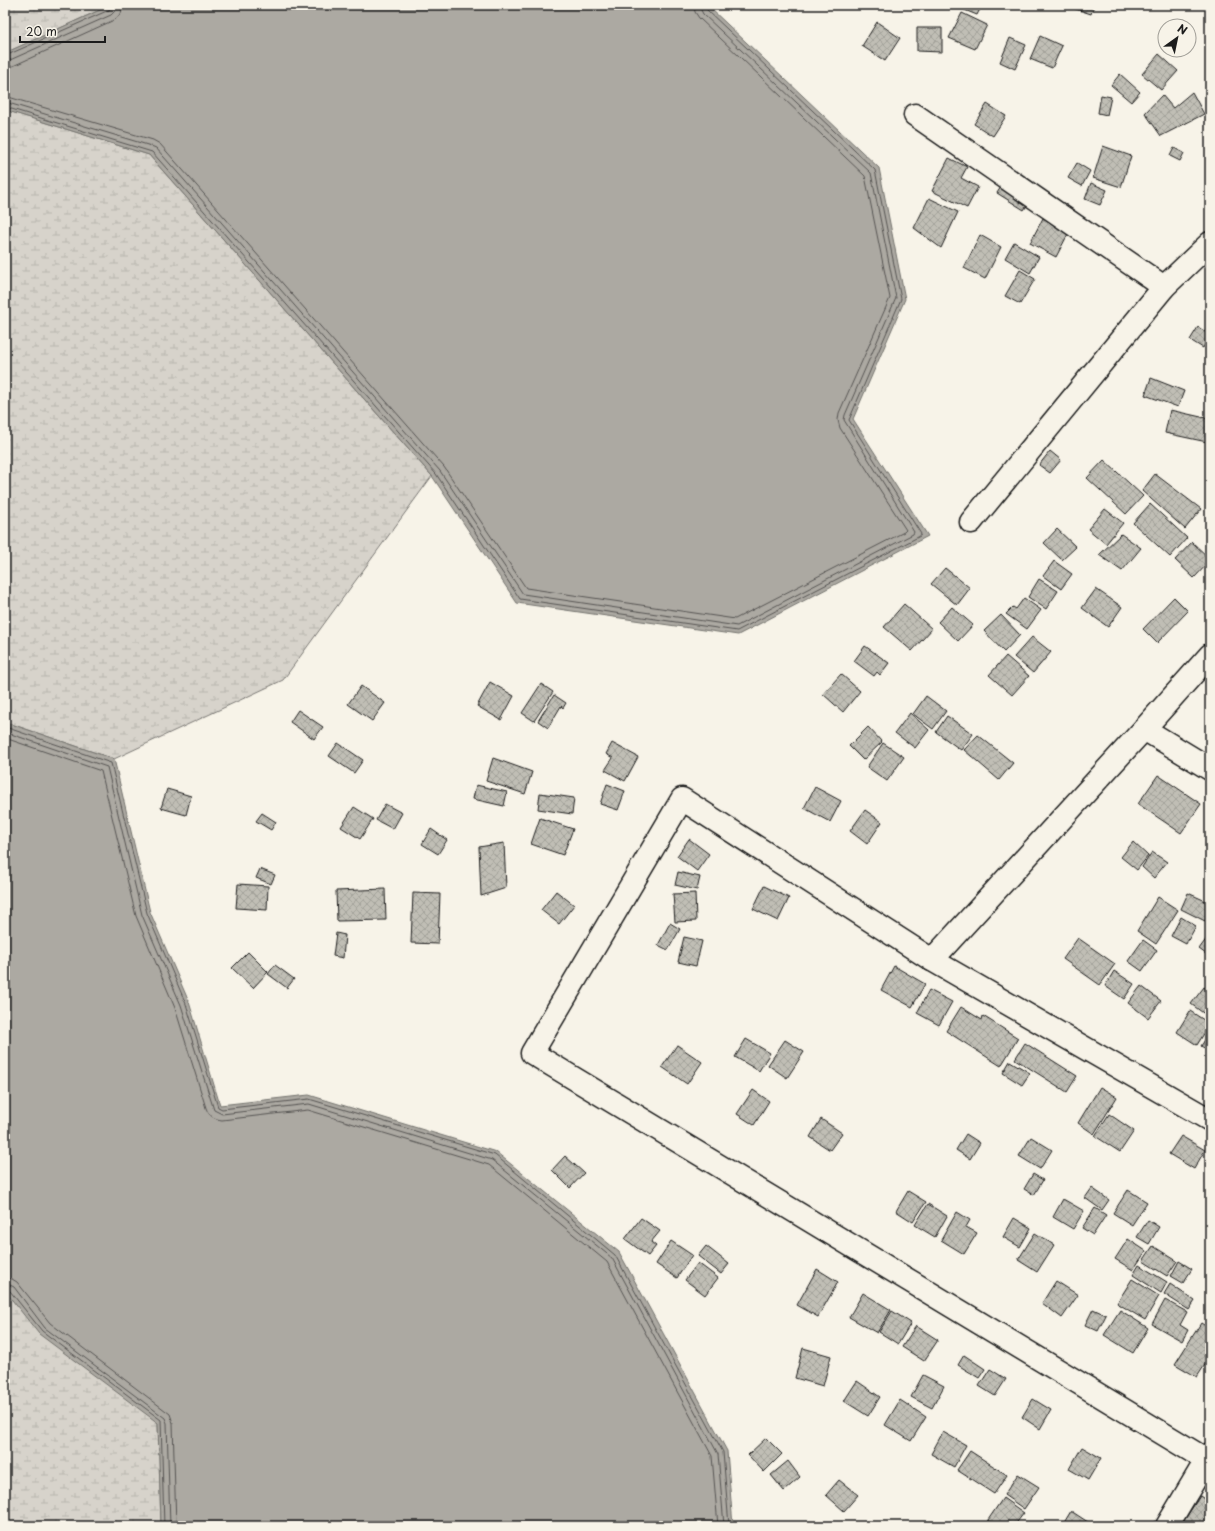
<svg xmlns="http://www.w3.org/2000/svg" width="1215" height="1531" font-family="'Playpen Sans',sans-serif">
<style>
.wetland{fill:url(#wetland-marsh);stroke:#7a7874}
.water{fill:#aca9a2;stroke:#72716c}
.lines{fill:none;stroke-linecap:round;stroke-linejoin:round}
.shore{stroke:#565452;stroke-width:1}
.building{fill:url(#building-cross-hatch);stroke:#1c1c1c}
.minor-casing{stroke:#1c1c1c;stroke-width:25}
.minor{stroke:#f7f3e8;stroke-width:22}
</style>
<defs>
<pattern id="wetland-marsh" width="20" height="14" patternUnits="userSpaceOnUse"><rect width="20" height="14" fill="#d7d3cb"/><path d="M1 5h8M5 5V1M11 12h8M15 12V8" fill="none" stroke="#b8b5ae"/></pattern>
<pattern id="building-cross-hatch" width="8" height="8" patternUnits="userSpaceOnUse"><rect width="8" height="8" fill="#c0beb5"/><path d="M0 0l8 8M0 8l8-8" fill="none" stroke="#a4a39b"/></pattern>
</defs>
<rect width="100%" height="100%" fill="#f7f3e8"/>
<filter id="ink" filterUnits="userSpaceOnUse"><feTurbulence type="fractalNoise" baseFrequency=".025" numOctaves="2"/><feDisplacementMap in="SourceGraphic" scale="8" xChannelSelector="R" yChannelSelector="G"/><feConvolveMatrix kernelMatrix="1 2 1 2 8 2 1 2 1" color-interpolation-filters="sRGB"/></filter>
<g filter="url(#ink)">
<g class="wetland">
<path d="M5,5h106l-106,48z"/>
<path d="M5,110l144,45 283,321 -149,204 -169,79 -109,-37z"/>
<path d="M5,1273l153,150 3,103h-156z"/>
</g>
<g class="water">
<path d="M111,5h598v2l170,161 26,131 -52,120 75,117 -190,99 -221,-32 -85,-127 -283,-321 -144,-45v-57z"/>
<path d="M5,722l109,37 36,153 39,90 31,103 89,-10 187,57 123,100 108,199 6,75h-572l-3,-103 -119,-89 -34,-43z"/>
</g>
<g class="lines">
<g class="shore">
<path d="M5,56l104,-46 3,-5"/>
<path d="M5,61l5,-1 101,-45 4,-4 2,-6"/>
<path d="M5,67l8,-1 101,-46 7,-6 2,-9"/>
<path d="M5,96l148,44 7,4 284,323 82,121 209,31 169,-87 2,-2 -66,-102 -2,-8 1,-7 51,-115 -25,-122 -166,-158 -4,-6 -1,-7"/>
<path d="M5,102l146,44 5,2 284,323 83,123 214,32 176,-92 1,-2 -70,-112 1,-5 51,-117 -25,-125 -168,-159 -2,-4 -1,-5"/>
<path d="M5,107l147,45 284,322 84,125 217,32 183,-95 1,-2 -72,-114 52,-121 -26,-129 -168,-160 -2,-5"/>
<path d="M5,727l106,36 36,150 39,91 32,103 4,2 87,-10 186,56 120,100 108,197 6,74"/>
<path d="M5,732l102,35 35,148 39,90 33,105 8,4 87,-10 183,56 120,98 106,196 6,72"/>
<path d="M5,738l96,33 35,145 39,92 31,100c3,8 8,11 16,12l86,-10 181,55 118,97 105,194 6,70"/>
<path d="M5,1278l7,1 5,3 33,41 120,91 3,9 3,103"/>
<path d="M5,1284l5,1 4,2 31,41 120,90 2,5 3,103"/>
<path d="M5,1289l5,2 32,40 119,89 3,106"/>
</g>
</g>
<g class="building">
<path d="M952,5h30l-5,10z"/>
<path d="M1071,5h23l-3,9 -21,-7z"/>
<path d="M962,13l25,12 -12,24 -26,-11z"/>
<path d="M877,22l23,16 -15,23 -23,-15z"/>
<path d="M917,28h25v24l-25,-1z"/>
<path d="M1040,36l22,10 -10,22 -22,-9z"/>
<path d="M1010,38l16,7 -11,24 -15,-7z"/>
<path d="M1159,54l19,17 -17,19 -19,-16z"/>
<path d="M1120,74l20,18 -9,10 -20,-17z"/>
<path d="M1192,92l12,22 -43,22 -16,-23 17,-18 11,13z"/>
<path d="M1101,95l10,2 -4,18 -9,-2z"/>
<path d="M987,104l19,12 -13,20 -19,-12z"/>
<path d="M1103,146l28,10 -10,31 -28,-9z"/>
<path d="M1174,148l10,5 -4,8 -10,-5z"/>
<path d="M949,158l18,9 -6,11 17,9 -11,21 -35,-17z"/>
<path d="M1077,163l13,8 -8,15 -14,-8z"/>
<path d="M1005,181l27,17 -8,12 -27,-17z"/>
<path d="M1091,183l16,7 -7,15 -15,-6z"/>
<path d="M929,198l29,14 -17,36 -27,-20z"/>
<path d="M1043,218l26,14 -13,25 -26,-14z"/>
<path d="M980,235l21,12 -16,32 -21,-11z"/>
<path d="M1014,242l25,15 -9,16 -25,-15z"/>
<path d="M1020,270l15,9 -15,25 -15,-8z"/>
<path d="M1198,327l12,8 -7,13 -13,-8z"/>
<path d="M1208,368l2,1v25l-2,-1z"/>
<path d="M1151,378l33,13 -6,16 -33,-12z"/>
<path d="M1170,410l40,9v10l-3,13 -42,-9z"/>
<path d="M1050,451l11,9 -11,13 -11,-8z"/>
<path d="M1104,460l39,36 -17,18 -39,-36z"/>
<path d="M1155,474l46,35 -16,20 -43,-38z"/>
<path d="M1150,504l37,34 -17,19 -37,-34z"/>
<path d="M1105,509l18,14 -17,21 -18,-15z"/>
<path d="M1057,529l19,18 -14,13 -18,-17z"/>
<path d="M1121,534l20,14 -19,23 -23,-16z"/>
<path d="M1192,542l18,17v2l-16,17 -19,-18z"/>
<path d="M1054,561l18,13 -11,15 -18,-13z"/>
<path d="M945,568l25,20 -13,17 -26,-21z"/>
<path d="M1039,579l19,12 -12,18 -18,-12z"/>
<path d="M1096,589l26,18 -14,20 -26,-19z"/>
<path d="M1174,597l14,14 -31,32 -14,-14z"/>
<path d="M1024,598l17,12 -14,19 -21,-15 7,-7 3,2z"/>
<path d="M904,604l28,25 -20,22 -28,-24z"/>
<path d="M952,607l21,18 -15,16 -20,-19z"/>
<path d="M1001,615l19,20 -16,17 -20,-21z"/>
<path d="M1032,637l19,15 -18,21 -19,-16z"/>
<path d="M865,646l24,17 -9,12 -3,-3 -3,4 -20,-15z"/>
<path d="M1006,656l23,20 -17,19 -23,-20z"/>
<path d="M841,674l19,17 -17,21 -20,-18z"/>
<path d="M490,682l24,14 -13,24 -24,-14z"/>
<path d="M541,684l12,8 -19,29 -12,-8z"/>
<path d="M361,686l24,17 -13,18 -24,-17z"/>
<path d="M554,695l12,8 -3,5 -2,-2 -13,22 -10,-7z"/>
<path d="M926,696l20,15 -13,18 -20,-15z"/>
<path d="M298,710l25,17 -9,12 -24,-17z"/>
<path d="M910,713l19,17 -14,18 -20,-15z"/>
<path d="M947,716l26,18 -12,16 -25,-18z"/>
<path d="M868,727l14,15 -19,18 -14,-14z"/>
<path d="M978,735l35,28 -14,17 -35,-30z"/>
<path d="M338,743l25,17 -9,13 -25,-17z"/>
<path d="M612,743l26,14 -13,24 -20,-11 8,-12 -7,-4z"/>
<path d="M883,743l21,14 -17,24 -20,-14z"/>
<path d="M493,758l39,14 -7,22 -39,-13z"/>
<path d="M1158,775l43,29 -20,29 -43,-29z"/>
<path d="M607,784l18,7 -7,19 -18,-6z"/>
<path d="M476,785l31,7 -3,14 -31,-7z"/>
<path d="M815,787l26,14 -11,21 -26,-14z"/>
<path d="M167,789l24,7 -5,19 -25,-7z"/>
<path d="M540,793l34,5 -2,16 -34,-5z"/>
<path d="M385,804l17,9 -9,16 -17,-9z"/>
<path d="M354,807l19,12 -13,20 -19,-12z"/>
<path d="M865,810l17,12 -15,22 -17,-13z"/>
<path d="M262,813l14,9 -5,8 -15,-9z"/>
<path d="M540,818l33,11 -10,26 -32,-11z"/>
<path d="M431,829l16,11 -9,14 -16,-10z"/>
<path d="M689,839l20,15 -12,17 -20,-15z"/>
<path d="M1133,842l15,14 -11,14 -16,-13z"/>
<path d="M504,843l2,45 -25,8 -2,-49z"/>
<path d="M1152,852l15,10 -13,16 -12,-11z"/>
<path d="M260,869l15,6 -4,9 -15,-6z"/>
<path d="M678,872l22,5 -3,13 -22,-5z"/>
<path d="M238,884l30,2 -1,24 -31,-2z"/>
<path d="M764,886l25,12 -11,23 -25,-12z"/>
<path d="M385,889l1,31 -49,1 -1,-30z"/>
<path d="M556,891l18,14 -15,19 -18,-14z"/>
<path d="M413,893l27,1 -2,50 -27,-1z"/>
<path d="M695,893l1,28 -21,1 -2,-28z"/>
<path d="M1188,893l22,10v9l-5,9 -24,-12z"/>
<path d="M1158,897l20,13 -22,34 -19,-13z"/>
<path d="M1181,917l15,9 -10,18 -15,-8z"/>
<path d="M670,923l10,6 -12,21 -10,-5z"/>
<path d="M336,933l9,2 -2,23 -10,-2z"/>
<path d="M1210,934v23l-11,-8z"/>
<path d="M684,937l18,4 -6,25 -18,-4z"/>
<path d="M1078,938l37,26 -15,21 -37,-26z"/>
<path d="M1143,940l14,10 -15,21 -14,-10z"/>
<path d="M248,952l20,20 -15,16 -21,-20z"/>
<path d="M275,965l19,14 -7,9 -19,-14z"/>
<path d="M894,966l31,18 -13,23 -31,-17z"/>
<path d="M1114,971l20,13 -10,15 -19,-13z"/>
<path d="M1141,986l20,15 -13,17 -20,-15z"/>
<path d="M1204,987l6,4v27l-19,-14z"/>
<path d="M929,990l23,12 -13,23 -22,-12z"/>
<path d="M961,1007l21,13 1,-4 35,22 -17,28 -55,-35z"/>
<path d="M1190,1011l20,13 -13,21 -20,-13z"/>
<path d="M1210,1032v20l-9,-6z"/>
<path d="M746,1039l24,14 -11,18 -24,-14z"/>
<path d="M785,1040l19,12 -17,26 -19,-13z"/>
<path d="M1025,1043l52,33 -10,16 -52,-33z"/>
<path d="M677,1045l25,17 -15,22 -25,-17z"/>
<path d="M1010,1061l20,12 -8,12 -19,-12z"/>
<path d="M1100,1087l17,10 -23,37 -16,-11z"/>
<path d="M753,1090l16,11 -15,24 -17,-11z"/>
<path d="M1109,1114l25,17 -14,21 -25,-16z"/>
<path d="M821,1119l21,14 -12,17 -20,-13z"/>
<path d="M966,1134l14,9 -10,16 -14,-9z"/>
<path d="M1181,1136l24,14 -11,19 -25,-15z"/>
<path d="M1031,1137l21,13 -12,19 -21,-13z"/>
<path d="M565,1156l19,17 -14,15 -18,-18z"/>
<path d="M1033,1174l10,6 -9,15 -10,-6z"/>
<path d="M1092,1188l17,12 -7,10 -17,-12z"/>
<path d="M1128,1190l19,12 -15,23 -19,-12z"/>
<path d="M908,1191l18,11 -13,20 -17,-11z"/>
<path d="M1063,1199l21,12 -11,18 -20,-12z"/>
<path d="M928,1204l19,12 -12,21 -20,-12z"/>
<path d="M1095,1208l11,7 -13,20 -11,-7z"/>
<path d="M957,1212l13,8 -4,7 11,6 -13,21 -23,-14z"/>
<path d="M641,1218l19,13 -9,11 5,4 -8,10 -23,-17z"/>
<path d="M1014,1218l17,10 -11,19 -17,-10z"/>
<path d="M1148,1220l11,7 -10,17 -12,-7z"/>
<path d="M1035,1233l19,12 -17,27 -19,-12z"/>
<path d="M1128,1239l18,12 -13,19 -18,-11z"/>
<path d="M671,1241l21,14 -15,23 -21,-14z"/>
<path d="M706,1246l23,18 -8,10 -23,-18z"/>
<path d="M1153,1246l24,15 -10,15 -24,-15z"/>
<path d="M1179,1261l13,8 -9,14 -12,-7z"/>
<path d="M698,1263l20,15 -13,17 -20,-15z"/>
<path d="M1139,1265l28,17 -6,11 -28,-18z"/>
<path d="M817,1269l21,13 -20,35 -21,-12z"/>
<path d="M1132,1279l27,17 -14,24 -28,-17z"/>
<path d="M1056,1281l22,14 -16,23 -20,-15z"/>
<path d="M1170,1284l25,17 -6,9 -25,-16z"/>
<path d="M863,1293l28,17 -14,23 -28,-16z"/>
<path d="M1165,1300l22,12 -7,13 8,5 -6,11 -30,-17z"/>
<path d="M1093,1309l13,6 -8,16 -13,-6z"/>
<path d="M1120,1310l28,18 -15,25 -29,-18z"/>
<path d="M892,1311l19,12 -13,21 -19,-12z"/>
<path d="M1201,1323l9,6v28l-13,20 -22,-13z"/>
<path d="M916,1326l22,14 -14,21 -22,-14z"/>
<path d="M803,1348l28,8 -8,30 -28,-8z"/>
<path d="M964,1355l21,14 -6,9 -21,-13z"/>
<path d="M990,1369l16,10 -11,17 -16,-10z"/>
<path d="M923,1375l21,11 -12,22 -21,-11z"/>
<path d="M857,1381l23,16 -12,19 -24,-15z"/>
<path d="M1033,1399l18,11 -11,19 -18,-12z"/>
<path d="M900,1400l26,17 -15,24 -26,-16z"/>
<path d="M943,1432l23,13 -12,22 -23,-13z"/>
<path d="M766,1438l16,16 -18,18 -16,-17z"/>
<path d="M1082,1447l19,11 -13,22 -19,-11z"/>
<path d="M970,1451l37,24 -13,19 -37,-24z"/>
<path d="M788,1461l12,16 -16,14 -13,-16z"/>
<path d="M1018,1474l21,13 -15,22 -20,-14z"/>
<path d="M839,1480l19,15 -14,16 -18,-16z"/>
<path d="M1200,1496l10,7v14l-6,9h-15l-6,-4z"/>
<path d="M1003,1498l21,15 -10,13h-17l-9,-6z"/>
<path d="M1071,1511l23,15h-32z"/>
</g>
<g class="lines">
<defs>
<g id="minor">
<path d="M915,115l249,172"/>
<path d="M971,522l193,-235 46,-44"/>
<path d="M1144,729l66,40"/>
<path d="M932,960l212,-231 66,-74"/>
<path d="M1210,1120l-278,-160 -250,-161 -150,254 678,409"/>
<path d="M1167,1526l43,-72"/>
</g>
</defs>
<use href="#minor" class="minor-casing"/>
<use href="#minor" class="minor"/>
</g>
</g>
<rect width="1215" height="1531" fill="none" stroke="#f7f3e8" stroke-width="20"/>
<rect x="10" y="10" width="1195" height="1511" fill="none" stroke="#1c1c1c" stroke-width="1.5" filter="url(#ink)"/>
<g transform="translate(1177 38) rotate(33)"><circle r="19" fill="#f7f3e8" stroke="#9f9d96"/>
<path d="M0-3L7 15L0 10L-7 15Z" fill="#1c1c1c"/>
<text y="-6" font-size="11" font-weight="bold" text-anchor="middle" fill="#1c1c1c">N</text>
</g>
<path d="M20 36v6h85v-6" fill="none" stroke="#1c1c1c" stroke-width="2"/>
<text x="26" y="36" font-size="12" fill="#1c1c1c" stroke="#f7f3e8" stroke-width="3" paint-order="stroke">20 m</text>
</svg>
